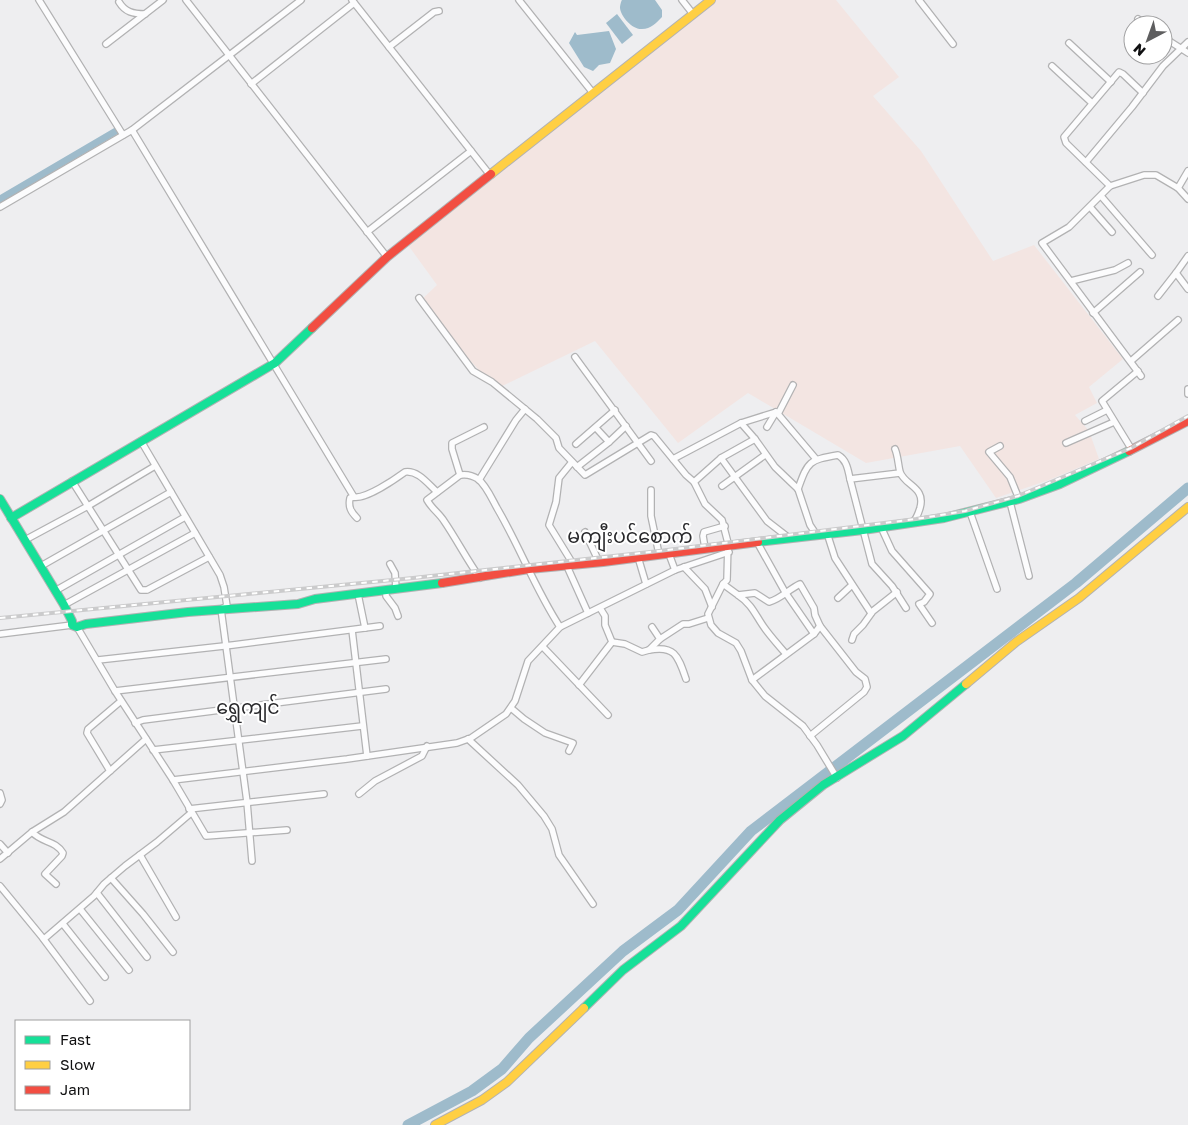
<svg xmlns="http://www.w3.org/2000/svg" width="1188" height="1125" font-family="'Golos Text','Noto Sans Myanmar',sans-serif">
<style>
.education{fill:#f3e5e2}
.water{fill:#9ebbcb}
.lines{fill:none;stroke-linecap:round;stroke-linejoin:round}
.canal{stroke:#9ebbcb;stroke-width:7}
.river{stroke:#9ebbcb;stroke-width:11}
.street-casing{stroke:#b2b2b3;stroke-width:8}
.fast-casing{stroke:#b2b2b3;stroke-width:10}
.slow-casing{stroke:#b2b2b3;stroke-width:10}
.jam-casing{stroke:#b2b2b3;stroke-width:10}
.street{stroke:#fcfcfd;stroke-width:5.5}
.fast{stroke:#16e098;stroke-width:8}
.slow{stroke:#ffcf43;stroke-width:8}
.jam{stroke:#f24e42;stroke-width:8}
.rail-casing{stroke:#cbcbcc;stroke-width:4}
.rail{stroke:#fff;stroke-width:2;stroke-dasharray:5.5;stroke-linecap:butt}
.labels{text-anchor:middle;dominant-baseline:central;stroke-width:4;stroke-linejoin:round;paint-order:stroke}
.quarter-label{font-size:19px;fill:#29292c;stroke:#fff}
</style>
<rect width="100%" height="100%" fill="#eeeef0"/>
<path class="education" d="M714,0h122l63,77 -26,19 48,55 72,110 41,-16 89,114 -34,28 8,16 -22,12 14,16 10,28 -50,21 -53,18 -36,-52 -94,17 -118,-70 -70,50 -83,-102 -99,48 -78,-86 19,-18 -29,-40z"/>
<g class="water">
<path d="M622,0h33l7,10v7c-6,6 -11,12 -20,12 -9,1 -21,-12 -22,-21 0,-2 1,-7 2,-8z"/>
<path d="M617,14l16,21 -11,9 -16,-21z"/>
<path d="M609,31l7,18 -6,14 -11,2 -6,6 -9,-4 -15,-24 6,-11 2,3z"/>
</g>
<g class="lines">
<path class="canal" d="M0,199l116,-68"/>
<path class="river" d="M408,1125l64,-34 30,-22 27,-31 94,-87 55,-41 73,-79 325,-248 112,-95"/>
<defs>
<g id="street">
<path d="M39,0l84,135"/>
<path d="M186,0l201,257"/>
<path d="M352,0l138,175"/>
<path d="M519,0l74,93"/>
<path d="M682,0l11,14"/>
<path d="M919,0l34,44"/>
<path d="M119,2c6,10 14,12 26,12"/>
<path d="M1138,19l8,6"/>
<path d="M1163,37l25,16"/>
<path d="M1069,43l42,39"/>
<path d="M106,44l57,-44"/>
<path d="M389,47l45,-35 5,-1"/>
<path d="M1052,66l40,37"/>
<path d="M251,84l103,-81"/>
<path d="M132,130l222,367c12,2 40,-17 51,-25 13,-2 23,12 32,20"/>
<path d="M1086,162l46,-55 31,-41 25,-24"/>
<path d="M1110,186l-44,-43 -2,-6 55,-65 4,2 20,19"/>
<path d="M1178,188l10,-17"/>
<path d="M1101,196l51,59"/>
<path d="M0,207l132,-77 169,-130"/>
<path d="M1090,207l22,25"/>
<path d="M367,232l104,-81"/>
<path d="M1188,256l-12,17 12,16"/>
<path d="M1071,281l44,-11 13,-7"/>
<path d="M1158,296l18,-23"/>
<path d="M419,298l54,73 19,11 45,37 19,19 3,10 26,27 66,-40 3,1 32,39 8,7 11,22 17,16 6,23 -1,37 -4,4 -15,30 3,11 7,8 18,10 5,8 11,29 13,16 38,30 14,19 20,33"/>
<path d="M1093,313l47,-41"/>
<path d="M575,357l76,104"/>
<path d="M1131,361l47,-41"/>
<path d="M1141,376l-99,-133 27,-16 41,-41 34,-11h12l22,13 10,11"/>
<path d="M1188,389v5"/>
<path d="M778,414l38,45"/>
<path d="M1085,421l22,-11"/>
<path d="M741,423l14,16 20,28 23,22 12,36 6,9"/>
<path d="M767,427l9,-15"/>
<path d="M596,428l13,14"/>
<path d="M141,441l79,134 4,12 3,19 -6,3 26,193 5,59"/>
<path d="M1066,443l48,-21"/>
<path d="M576,444l39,-34"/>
<path d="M1000,446l-11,6 21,25 9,22"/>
<path d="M895,449c3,7 3,15 5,23 5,14 26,15 20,36 -2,6 -3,10 -7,14"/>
<path d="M1132,450l-30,-49 36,-30"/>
<path d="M721,458l46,63 22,17"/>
<path d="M673,459l68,-36 35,-11 2,2 15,-29"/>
<path d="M572,462l-13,16 -3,24 -7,23 24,39"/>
<path d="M577,467l32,-25 17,-16"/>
<path d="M900,473l-50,6 22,85 20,22 14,22"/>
<path d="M460,475l-8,-26v-6l32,-16"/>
<path d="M479,480l37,-60 9,-11"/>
<path d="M72,481l69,109h6l62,-33"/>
<path d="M694,482l27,-24 34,-19"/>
<path d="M722,486l43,-31"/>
<path d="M798,489c10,-28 11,-29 40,-34 9,5 10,15 12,24"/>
<path d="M651,490v26l8,38"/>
<path d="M354,497l-4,1c-2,9 1,14 7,20"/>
<path d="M1010,502l19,74"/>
<path d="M970,512l27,77"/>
<path d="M881,527l11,24 38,43 -6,8 -5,2 13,19"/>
<path d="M585,532l14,30"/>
<path d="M827,533l8,25 36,55"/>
<path d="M25,540l63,-34 67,-40"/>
<path d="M757,542l28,50 29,42"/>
<path d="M705,548l-2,-12 1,-4 21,-6"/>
<path d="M669,554l6,16"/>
<path d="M638,557l8,27"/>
<path d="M390,564l5,9 1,16"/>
<path d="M566,564l22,49"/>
<path d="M41,566l130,-74"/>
<path d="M684,567l21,22 7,18"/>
<path d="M480,578c-13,-18 -23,-38 -36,-57 -5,-8 -12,-12 -17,-21l33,-25c6,-1 12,0 18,4 8,6 14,20 19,29 23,39 38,81 63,119"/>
<path d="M723,584l15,11 17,-2 14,9c12,-3 20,-13 31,-18l14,24 1,7 5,11 36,46 9,7 2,8 -3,5 -54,44"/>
<path d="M386,590v6l9,12 3,8"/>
<path d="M55,591l130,-74"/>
<path d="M358,594l7,34"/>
<path d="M739,596c14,9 17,21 27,34 6,8 13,16 20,24"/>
<path d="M838,598l14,-13"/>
<path d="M64,605l131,-72"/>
<path d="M77,627l38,64 58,89 33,56 81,-6"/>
<path d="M652,627l8,12"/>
<path d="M352,630l15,126"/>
<path d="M0,634l72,-9"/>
<path d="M852,640l2,-6 9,-9 10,-14 24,-19"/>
<path d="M612,642l13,2 17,8 7,-2 11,-11 23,-15h6l19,-6"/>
<path d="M543,647l65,68"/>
<path d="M649,650c26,-5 29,6 37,29"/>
<path d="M98,660l135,-15 147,-19"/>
<path d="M752,680l62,-46 6,-8"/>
<path d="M579,685l33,-43 -7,-17v-9l-5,-8"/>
<path d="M115,691l271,-32"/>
<path d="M511,708l13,11 21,14 28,10 -4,8"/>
<path d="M135,723l8,-3 243,-31"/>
<path d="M468,739l50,46 26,31 8,13 7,26 34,49"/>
<path d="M153,750l209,-24"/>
<path d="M110,771l-23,-38 1,-4 33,-28"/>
<path d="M173,780l174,-21 110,-16 14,-5 35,-24 9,-13 13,-40 32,-34 115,-57 54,-18"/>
<path d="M0,793l2,7 -2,4"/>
<path d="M359,794l16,-13 47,-25 5,-10"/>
<path d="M189,809l135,-15"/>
<path d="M32,832c10,11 23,8 31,21l-1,3 -17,18 11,10"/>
<path d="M0,844l8,9"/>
<path d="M140,855l36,62"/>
<path d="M0,859l32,-27 32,-20 82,-73"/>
<path d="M111,878l32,36 30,38"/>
<path d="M0,886l42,51 48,64"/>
<path d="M97,893l50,64"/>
<path d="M80,909l49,61"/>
<path d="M63,924l42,53"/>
<path d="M44,939l50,-43 10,-12 21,-18 32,-24 34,-29"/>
</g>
<g id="fast">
<path d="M0,499l64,106 8,16v4l5,2 9,-3 102,-12 110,-8 17,-5 127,-16"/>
<path d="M11,518l264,-155 37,-35"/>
<path d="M758,542l105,-12 81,-12 75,-19 41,-15 69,-33"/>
<path d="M584,1008l39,-38 58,-44 99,-106 43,-35 80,-49 63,-52"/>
</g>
<g id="slow">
<path d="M491,174l220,-174"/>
<path d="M966,684l50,-42 63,-44 109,-91"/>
<path d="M435,1125l47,-25 25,-18 77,-74"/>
</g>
<g id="jam">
<path d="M312,328l75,-71 104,-83"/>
<path d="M1129,451l59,-30"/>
<path d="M442,583l87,-14 74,-7 155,-20"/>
</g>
</defs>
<use href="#street" class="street-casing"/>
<use href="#fast" class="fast-casing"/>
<use href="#slow" class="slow-casing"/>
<use href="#jam" class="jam-casing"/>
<use href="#street" class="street"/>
<use href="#fast" class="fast"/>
<use href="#slow" class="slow"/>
<use href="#jam" class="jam"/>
<defs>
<path id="rail" d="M0,618l413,-40 246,-27 257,-32 49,-8 53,-15 113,-48 57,-32"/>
</defs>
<use href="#rail" class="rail-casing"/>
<use href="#rail" class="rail"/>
</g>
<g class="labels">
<g class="quarter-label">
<text x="630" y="535">မကျီးပင်စောက်</text>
<text x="248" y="706">ရွှေကျင်</text>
</g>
</g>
<rect x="15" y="1020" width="175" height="90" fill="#ffffff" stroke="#9f9fa0"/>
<rect x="25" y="1036" width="25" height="8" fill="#16e098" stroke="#9f9fa0"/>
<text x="60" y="1045" font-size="15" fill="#101011">Fast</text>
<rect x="25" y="1061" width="25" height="8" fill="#ffcf43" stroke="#9f9fa0"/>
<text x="60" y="1070" font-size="15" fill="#101011">Slow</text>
<rect x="25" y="1086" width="25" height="8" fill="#f24e42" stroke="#9f9fa0"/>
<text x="60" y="1095" font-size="15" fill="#101011">Jam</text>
<g transform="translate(1148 40) rotate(221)"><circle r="24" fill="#ffffff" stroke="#9f9fa0"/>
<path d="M0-4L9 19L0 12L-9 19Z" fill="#5e5e5f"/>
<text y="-8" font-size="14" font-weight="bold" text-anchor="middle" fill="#101011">N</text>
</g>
</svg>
